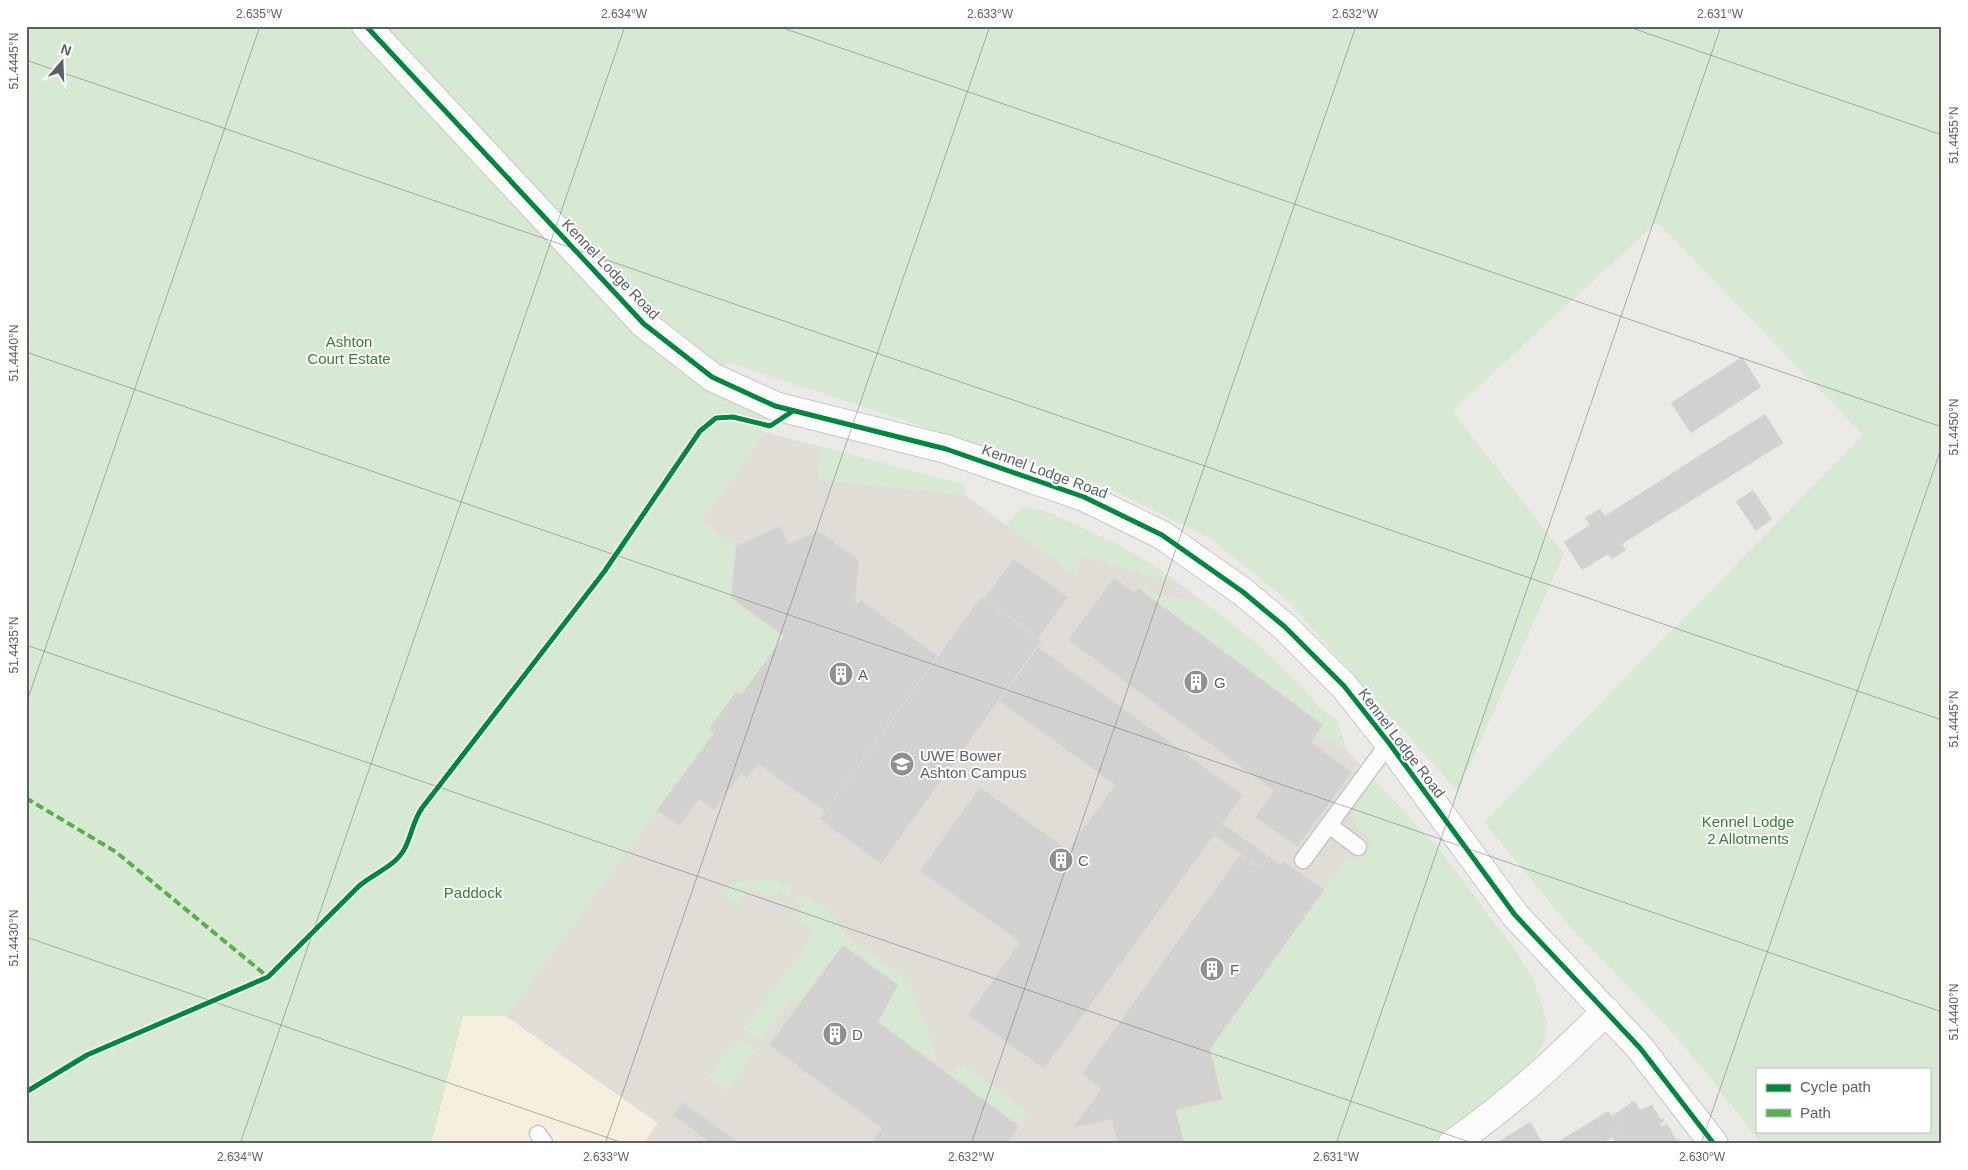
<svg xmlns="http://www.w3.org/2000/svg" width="1968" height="1170" font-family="Arial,sans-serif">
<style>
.commercial{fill:#f6eedf}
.education{fill:#e0dcd6}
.green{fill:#d7e9d2;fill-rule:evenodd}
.building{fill:#d3d1cf;stroke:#dcd9d6}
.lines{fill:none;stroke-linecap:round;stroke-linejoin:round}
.service-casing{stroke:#c8c7c8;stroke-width:19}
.minor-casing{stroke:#c8c7c8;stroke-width:30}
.service{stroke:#fcfcfb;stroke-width:16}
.minor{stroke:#fcfcfb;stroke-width:28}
.quiet{stroke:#58b04a;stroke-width:4;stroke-dasharray:8 4;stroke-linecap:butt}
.cycleway-casing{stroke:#fff;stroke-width:8}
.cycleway{stroke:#00873e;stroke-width:5}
.ticks{fill:none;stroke:#5c6165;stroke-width:1;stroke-opacity:0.45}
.labels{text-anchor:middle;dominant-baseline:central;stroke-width:4;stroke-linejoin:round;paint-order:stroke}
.street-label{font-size:15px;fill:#5c6165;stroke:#fff}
.park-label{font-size:15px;fill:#378130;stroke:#fff}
.poi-label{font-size:15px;fill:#5c6165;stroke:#fff;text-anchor:start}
.neatline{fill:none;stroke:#5c6165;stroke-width:2}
.ticks-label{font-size:12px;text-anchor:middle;fill:#5c6165}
</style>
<rect width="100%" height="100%" fill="#eceae7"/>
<path class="commercial" d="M463,1016h43l152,107 -15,21h-212z"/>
<path class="education" d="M761,431l204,54v10l41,30 17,-19 26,7 31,14 33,15 36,21 31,21 81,63 44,43 13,17 19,13 9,29 92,99 80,107 15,25 14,43 -3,19 -9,15 -10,12 -96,75h-786l15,-21 -152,-107h-43l-135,-111z"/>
<g class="green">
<path d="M26,26h1916v1118h-181l-55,-72 -39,-45 -95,-98 -88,-107 379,-387 -206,-213 -205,189 112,143 -106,238 -170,-191 -77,-62 -102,-51 -381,-126 -20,29 60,25 -7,15 5,1 -64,89 34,25 -5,52 53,38 -43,59 -5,-3 -27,37 5,4 -208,283h-43l-32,128h-405zM1757,1069h172v62h-172z"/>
<path d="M820,447l145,38 -1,10 -147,-15z"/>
<path d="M1023,506c57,16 107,45 157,78l-98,-28 -6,20 -70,-51z"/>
<path d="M1138,588l36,11 27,1 60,47 44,43 13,17 19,13 9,29 -30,-14 7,-10z"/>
<path d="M1374,779l64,69 80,107 15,25 8,20 6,23 -3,19 -9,15 -29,30 -77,57h-245l-8,-34 46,-11 -12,-50 139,-193 10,7 15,-20 -17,-17 -5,-14z"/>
<path d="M770,879l13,3 11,7 -6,9 -10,-8 -8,10 -19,-14 -14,19 -18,-14 10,-7z"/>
<path d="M802,894l26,16 18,25 61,45 31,78 -4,5 -56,-41 20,-37 -55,-40 -45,59 -7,-5 -31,42 -16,-12 71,-96 -19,-14 7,-10 -8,-7z"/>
<path d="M738,1038l18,13 -29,40 -18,-14z"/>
<path d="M965,1066l64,47 -10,13 -73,-54z"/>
</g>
<g class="building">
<path d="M1742,357l19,30 -70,46 -20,-30z"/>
<path d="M1765,414l18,29 -161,101 4,6 -14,9 -4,-5 -26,16 -18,-28 26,-17 -5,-7 15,-9 5,7z"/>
<path d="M1753,490l19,29 -16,12 -20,-29z"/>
<path d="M780,526l8,18 31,-13 40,29 -4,42 2,2 4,-4 77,56 -112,156 -68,-48 -11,14 -6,-4 -27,36 -15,-11 -20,27 -22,-16 57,-77 -5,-4 27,-37 5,3 43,-59 -53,-38 5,-52z"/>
<path d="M1014,559l54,38 -30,41 -54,-39z"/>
<path d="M1114,578l20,15 4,-5 185,137 -12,17 41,30 -55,75 -42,-30 19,-26 -206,-151z"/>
<path d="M981,597l60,44 -160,223 -61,-45z"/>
<path d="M1038,647l205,148 -199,274 -76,-54 52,-73 -100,-71 60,-84 88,63 47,-65 -116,-84z"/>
<path d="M1222,823l46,33 -8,12 -46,-33z"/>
<path d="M1240,855l20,13 8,-12 12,9 3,-4 41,29 -114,159 12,50 -46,11 8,34h-66l-6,-25 -39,9 28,-39 -19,-15z"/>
<path d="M843,945l55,40 -20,37 141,104 -13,18h-135l11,-16 -113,-83z"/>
<path d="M1634,1101l6,9 12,-5 9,15 2,-2 1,3 -4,3 2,3 5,-3 9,15h4l-5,5h-58l-5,-7 10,-7 -10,-14z"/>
<path d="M683,1102l57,42h-28l-39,-29z"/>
<path d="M1608,1111l14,19 -10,7 -11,7h-46z"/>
<path d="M1530,1122l13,22h-48z"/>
</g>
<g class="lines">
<defs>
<g id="service">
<path d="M1329,825l29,22"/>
<path d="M1303,860l86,-117"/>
<path d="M538,1134l7,10"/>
</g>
<g id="minor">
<path d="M366,26l278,298 68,53 63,29 171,43 138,48 78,38 81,57 42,35 59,59 45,57 126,172 125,133 74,96"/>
<path d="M1452,1144c58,-40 105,-84 154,-133"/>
</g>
</defs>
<use href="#service" class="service-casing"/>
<use href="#minor" class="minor-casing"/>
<use href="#service" class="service"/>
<use href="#minor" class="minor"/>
<path class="quiet" d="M26,798l90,54 152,125"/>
<defs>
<g id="cycleway">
<path d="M366,26l278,298 68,53 63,29 171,43 138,48 78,38 81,57 42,35 59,59 45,57 126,172 125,133 74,96"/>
<path d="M26,1092l61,-37 181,-78 91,-91c15,-13 37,-20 46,-38 7,-14 8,-27 17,-40l182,-236 96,-141 16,-13 17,-1 37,9 23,-15"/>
</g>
</defs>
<use href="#cycleway" class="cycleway-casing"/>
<use href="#cycleway" class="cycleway"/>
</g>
<path class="ticks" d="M777,26l1165,401M1626,26l316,109M26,60l1916,660M26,352l1916,660M26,645l1449,499M26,704l234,-678M26,937l600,207M240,1144l385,-1118M605,1144l385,-1118M971,1144l385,-1118M1336,1144l385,-1118M1701,1144l241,-698"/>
<defs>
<symbol id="building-disc" viewBox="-11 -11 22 22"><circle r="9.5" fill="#8e9192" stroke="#fff"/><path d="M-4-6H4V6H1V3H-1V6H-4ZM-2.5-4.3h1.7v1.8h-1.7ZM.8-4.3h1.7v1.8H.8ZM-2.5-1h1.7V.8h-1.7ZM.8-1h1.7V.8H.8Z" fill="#fff"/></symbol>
<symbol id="university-disc" viewBox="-11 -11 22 22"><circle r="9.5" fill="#8e9192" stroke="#fff"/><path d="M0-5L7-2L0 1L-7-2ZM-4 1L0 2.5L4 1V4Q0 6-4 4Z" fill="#fff"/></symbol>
</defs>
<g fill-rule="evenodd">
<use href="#building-disc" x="827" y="660" width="28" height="28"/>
<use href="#building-disc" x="1182" y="668" width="28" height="28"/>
<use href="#university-disc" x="888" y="750" width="28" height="28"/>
<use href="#building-disc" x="1047" y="846" width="28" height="28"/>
<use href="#building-disc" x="1198" y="955" width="28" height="28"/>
<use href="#building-disc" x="821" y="1020" width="28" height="28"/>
</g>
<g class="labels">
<g class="street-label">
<text transform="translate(611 269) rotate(46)">Kennel Lodge Road</text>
<text transform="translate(1045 471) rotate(20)">Kennel Lodge Road</text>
<text transform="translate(1402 743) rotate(53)">Kennel Lodge Road</text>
</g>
<g class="park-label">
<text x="349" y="341">Ashton<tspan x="349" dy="17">Court Estate</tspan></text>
<text x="1748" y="821">Kennel Lodge<tspan x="1748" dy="17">2 Allotments</tspan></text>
<text x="473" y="892">Paddock</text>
</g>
<g class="poi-label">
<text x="858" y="674">A</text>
<text x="1214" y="682">G</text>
<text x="920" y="755">UWE Bower<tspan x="920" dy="17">Ashton Campus</tspan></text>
<text x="1078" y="860">C</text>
<text x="1230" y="969">F</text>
<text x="852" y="1034">D</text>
</g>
</g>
<rect width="1968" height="1170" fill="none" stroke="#ffffff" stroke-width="55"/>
<rect x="1756" y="1068" width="175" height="65" fill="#ffffff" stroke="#bec0c1"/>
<rect x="1766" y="1084" width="25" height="8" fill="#00873e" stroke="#bec0c1"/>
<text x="1800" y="1092" font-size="15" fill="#5c6165">Cycle path</text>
<rect x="1766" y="1109" width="25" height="8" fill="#58b04a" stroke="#bec0c1"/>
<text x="1800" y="1118" font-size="15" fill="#5c6165">Path</text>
<g transform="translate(62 62) rotate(19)" stroke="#ffffff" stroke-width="4" paint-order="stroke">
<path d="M0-4L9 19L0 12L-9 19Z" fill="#5c6165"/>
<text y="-8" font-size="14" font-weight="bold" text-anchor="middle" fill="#5c6165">N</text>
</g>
<rect x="28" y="28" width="1912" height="1114" class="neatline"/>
<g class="ticks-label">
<text x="259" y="18">2.635°W</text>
<text x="624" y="18">2.634°W</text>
<text x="990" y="18">2.633°W</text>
<text x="1355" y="18">2.632°W</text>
<text x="1720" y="18">2.631°W</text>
<text transform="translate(14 61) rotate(-90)" y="4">51.4445°N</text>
<text transform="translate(1954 135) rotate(-90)" y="4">51.4455°N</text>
<text transform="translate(14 353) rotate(-90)" y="4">51.4440°N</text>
<text transform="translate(1954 427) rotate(-90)" y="4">51.4450°N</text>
<text transform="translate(14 645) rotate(-90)" y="4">51.4435°N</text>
<text transform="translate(1954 719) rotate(-90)" y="4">51.4445°N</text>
<text transform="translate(14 938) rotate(-90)" y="4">51.4430°N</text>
<text transform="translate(1954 1012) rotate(-90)" y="4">51.4440°N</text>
<text x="240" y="1161">2.634°W</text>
<text x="606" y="1161">2.633°W</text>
<text x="971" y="1161">2.632°W</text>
<text x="1336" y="1161">2.631°W</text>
<text x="1702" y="1161">2.630°W</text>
</g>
</svg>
